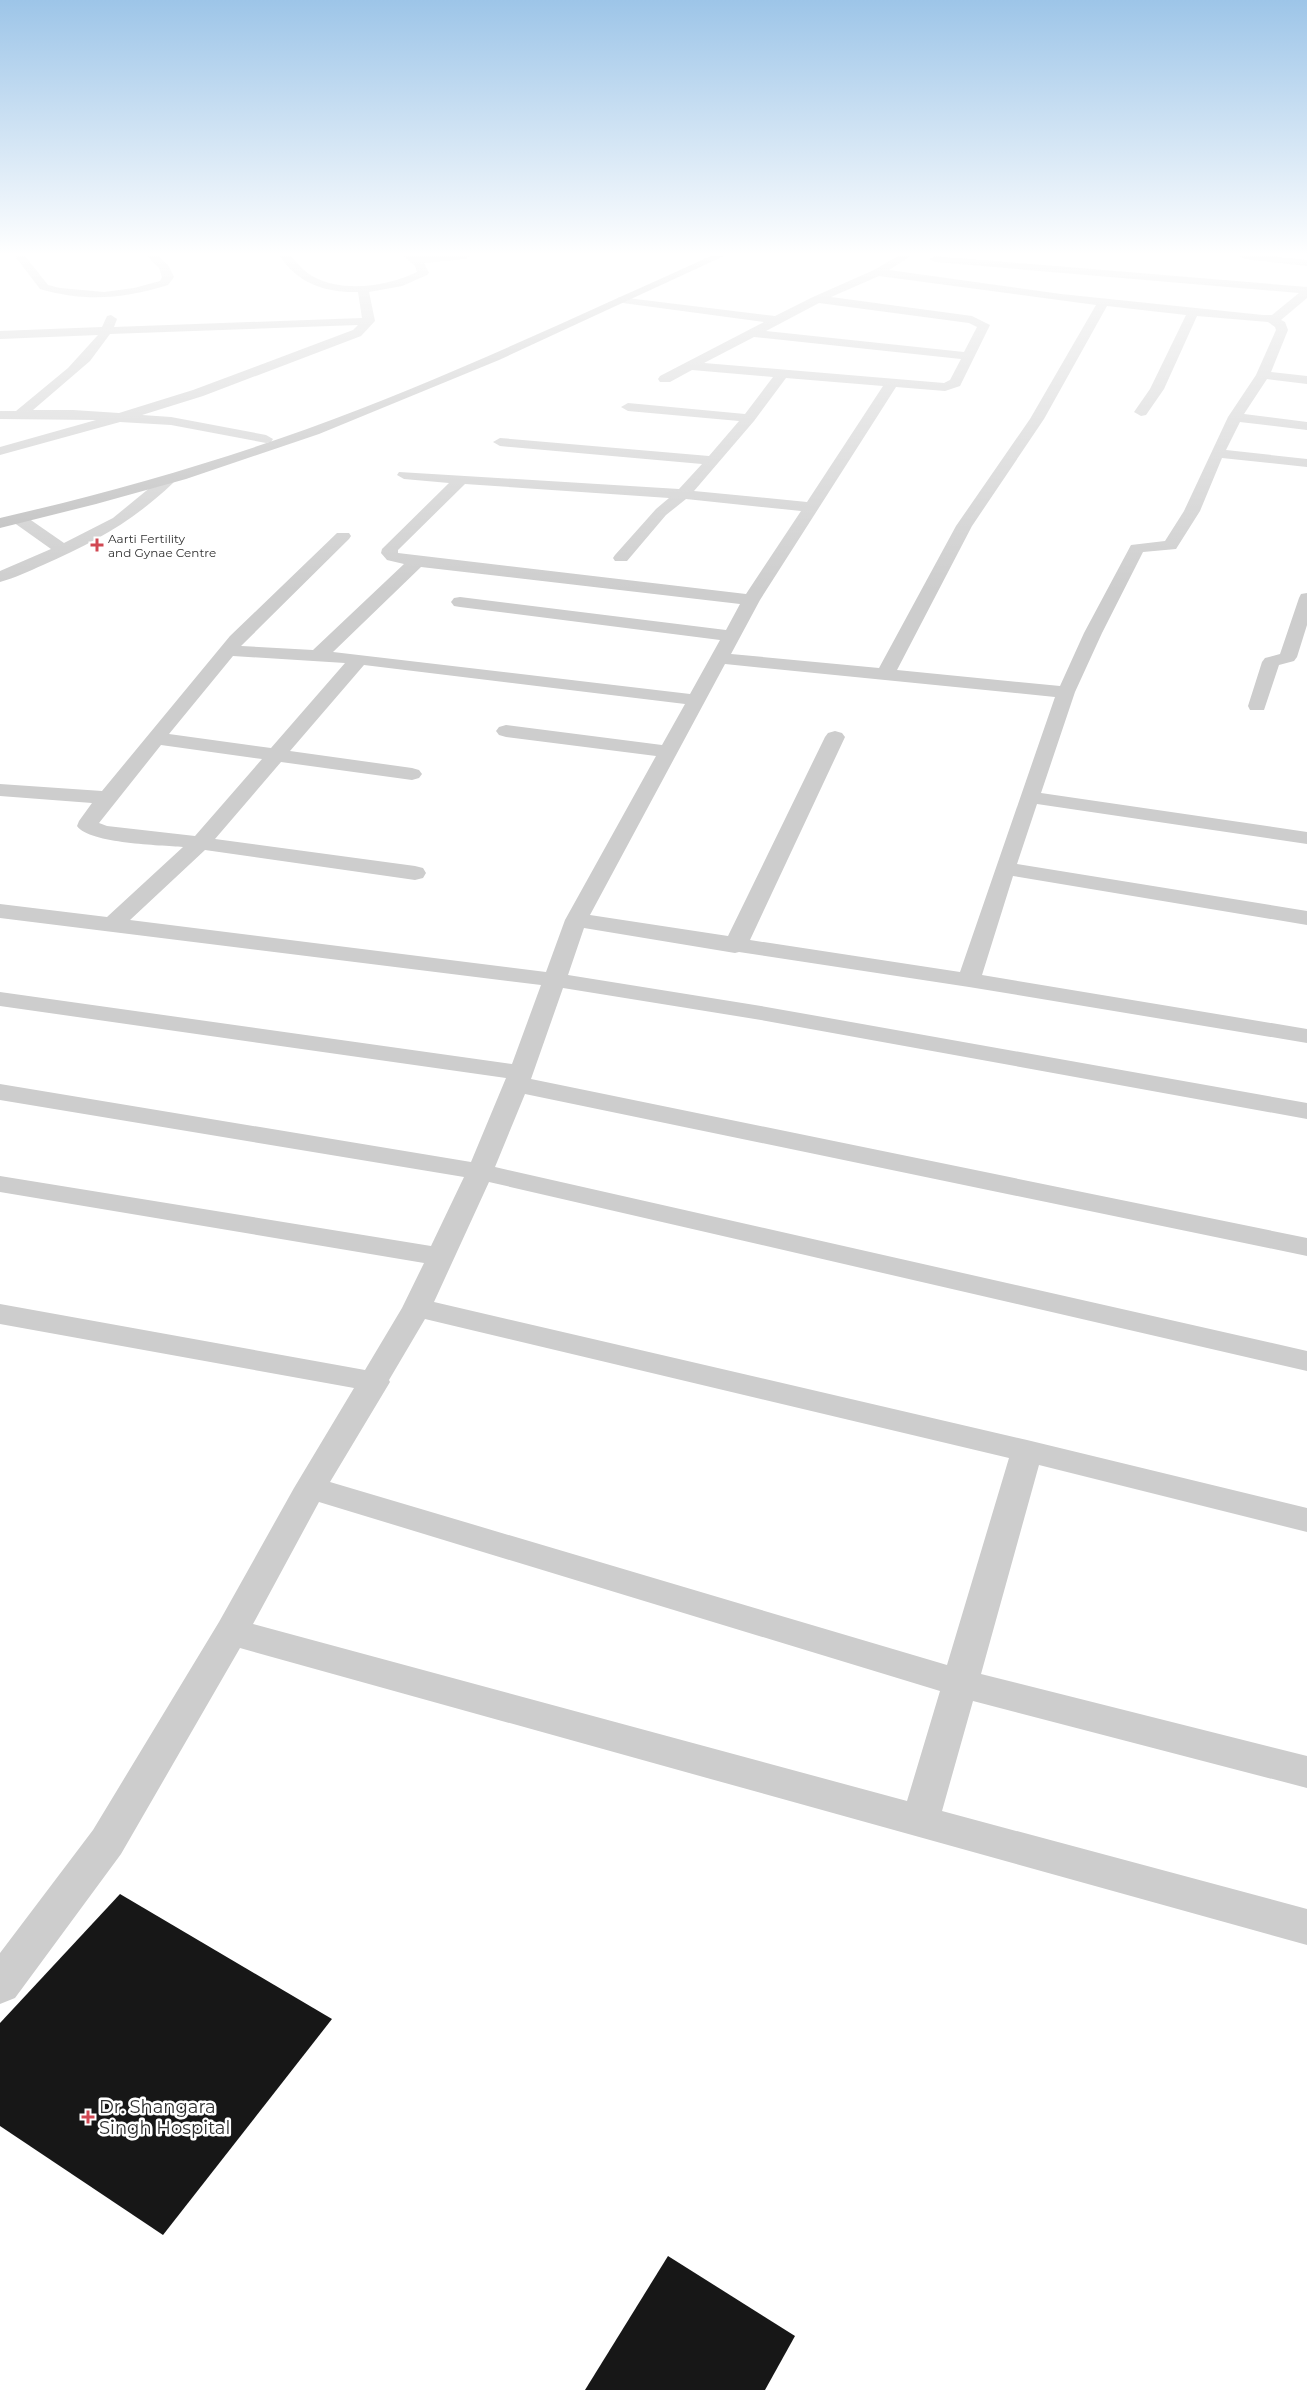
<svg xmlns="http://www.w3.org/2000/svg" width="1307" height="2390" font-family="Montserrat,sans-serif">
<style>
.building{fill:#171717}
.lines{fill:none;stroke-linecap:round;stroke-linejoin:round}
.street{fill:#cdcdcd;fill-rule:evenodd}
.secondary{fill:#bababa;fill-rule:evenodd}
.poi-dot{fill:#d14853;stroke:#fff;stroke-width:2}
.labels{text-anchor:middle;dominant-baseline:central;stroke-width:5;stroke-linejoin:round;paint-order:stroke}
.far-poi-label{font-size:12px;fill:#303030;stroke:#fff;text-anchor:start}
.near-poi-label{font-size:18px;fill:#303030;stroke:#fff;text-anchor:start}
</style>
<rect width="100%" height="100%" fill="#fff"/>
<g class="building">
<path d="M120,1894l212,125 -169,216 -163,-109v-103z"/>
<path d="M668,2256l127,80 -30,54h-180z"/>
</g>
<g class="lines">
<g class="street">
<path d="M15,256h10l23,29 12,3 44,4 30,-4 26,-7 2,-4 -3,-9 -12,-12h11l10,9 6,12 -6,8c-44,14 -84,17 -128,4z"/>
<path d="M280,256h11c7,7 14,17 23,21 30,16 74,9 103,-5l-2,-6 -11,-10h66l-5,3 -41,4 5,10 -2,2 -25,11 -33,6 6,29 -14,15 -158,60 -61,19 29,2 95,18 7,4 -2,3 -5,1 -95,-18 -51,-3 -120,33v-8l96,-27 -96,-1v-8h16l52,-43 30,-33 -98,4v-8l102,-4 5,-11 4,-1 6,4 -3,8 248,-9 -4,-26c-32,1 -61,-9 -78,-36zM358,325l-5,5 -160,60 -74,23 -46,-3h-40l57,-49 20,-27z"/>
<path d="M898,256h13l-22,14 172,24 202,21h9l27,-22 -364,-31 -6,-3 6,-3 372,31v11l-26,22 4,2 3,8 -17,42 36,4v8l-40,-5 -23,35 63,8v8l-67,-8 -14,28 81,9v8l-85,-9 -22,53 -24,38 -33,3 -41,81 -27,59 -34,101 266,39v12l-270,-40 -20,60 290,47v14l-294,-49 -31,99 325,54v14l-338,-56 -230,-35 -4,1 -151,-25 -16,47 193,31 546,97v16l-546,-99 -198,-32 -32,91 776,159v18l-782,-162 -30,73 812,184v20l-818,-189 -55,120 593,138 280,68v24l-268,-67 -58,209 326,82v32l-334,-87 -31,110 365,98v36l-1067,-297 -119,206 -106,144 -15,6v-51l93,-123 126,-208 75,-134 60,-100 -354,-64v-20l365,66 37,-62 22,-45 -424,-71v-16l431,70 33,-69 -464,-77v-16l471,78 35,-84 -506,-72v-14l512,72 29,-79 -541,-67v-14l107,13 76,-70c-22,-2 -93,-3 -106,-21l2,-5 13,-18 -92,-7v-12l102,7 128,-155 107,-103h12l2,3 -2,3 -108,107 72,4 91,-86 -17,-4 -6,-7 1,-4 67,-66 -45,-4 -7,-4 2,-3 280,17 23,-25 -202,-18 -7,-4 7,-4 209,18 30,-35 -111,-10 -7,-4 7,-4 117,11 28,-37 -81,-7 -22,12h-10l-2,-3 2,-3 104,-54 -141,-19 -6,-4 2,-2 156,19 38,-19 61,-27zM879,276l217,29 -66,114 -74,107 -77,142 -148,-14 29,-54 136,-213 49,4 15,-5 30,-61 -18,-9 -141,-19zM819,303l150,20 8,4 -13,25 -198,-21zM1107,306l79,9 -36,74 -16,23 7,4 5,-1 18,-26 33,-73 71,6 7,5 1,3 -20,45 -28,42 -44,94 -19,30 -34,4 -47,88 -24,53 -163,-16 75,-144 72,-107zM754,337l207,22 -11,21 -6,3 -240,-20zM786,378l97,8 -76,116 -113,-11 60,-70zM465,484l204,14 -13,11 -41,46 -2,3 2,3h12l39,-46 20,-16 115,12 -55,83 -348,-41v-3zM421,567l319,37 -14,26 -266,-33 -6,1 -3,4 3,4 6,1 260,33 -30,54 -357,-42zM233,656l112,7 -74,85 -102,-14zM725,664l330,33 -95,275 -210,-32 95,-203 -3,-4 -7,-2 -7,2 -3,4 -97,199 -138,-21zM364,665l321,39 -23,41 -156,-20 -7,2 -3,4 3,4 7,2 150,19 -91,164 -19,52 -416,-52 75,-70 210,30 8,-2 3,-5 -3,-5 -8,-2 -200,-27 66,-77 131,18 7,-2 3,-4 -3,-4 -7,-2 -122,-17zM161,745l101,14 -67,77 -88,-10 -8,-3zM425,1319l584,139 -62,207 -617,-183 60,-100 -1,-2zM319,1502l621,189 -33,110 -654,-177z"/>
<path d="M1239,256h32l36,4v6l-63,-7z"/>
<path d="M168,476l5,1 2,3 -2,3c-41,39 -78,59 -130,82 -14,6 -28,13 -43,17v-11l51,-22 -38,-27 -2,-3 2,-3h12l39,27 49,-25 50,-41z"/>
<path d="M1307,593v32l-10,32 -3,4 -15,4 -15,45h-14l-2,-4 14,-44 3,-4 15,-4 19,-56 2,-4z"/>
</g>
<path class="secondary" d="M711,256h13l-225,104 -180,74 -133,45 -90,25 -96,24v-10c104,-24 207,-53 307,-89 138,-50 270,-113 404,-173z"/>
</g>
<linearGradient id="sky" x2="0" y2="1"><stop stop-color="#9dc5e8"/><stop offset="0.43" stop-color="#fff"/><stop offset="1" stop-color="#fff" stop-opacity="0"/></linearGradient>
<rect width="1307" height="590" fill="url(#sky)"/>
<g class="poi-dot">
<path d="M94.5 537.5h5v5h5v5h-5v5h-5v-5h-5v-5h5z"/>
<path d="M85.5 2109.5h5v5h5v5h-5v5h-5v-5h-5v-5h5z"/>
</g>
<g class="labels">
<g class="far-poi-label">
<text x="108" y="538">Aarti Fertility<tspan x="108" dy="14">and Gynae Centre</tspan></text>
</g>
<g class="near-poi-label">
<text x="99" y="2107">Dr. Shangara<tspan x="99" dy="21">Singh Hospital</tspan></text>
</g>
</g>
</svg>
